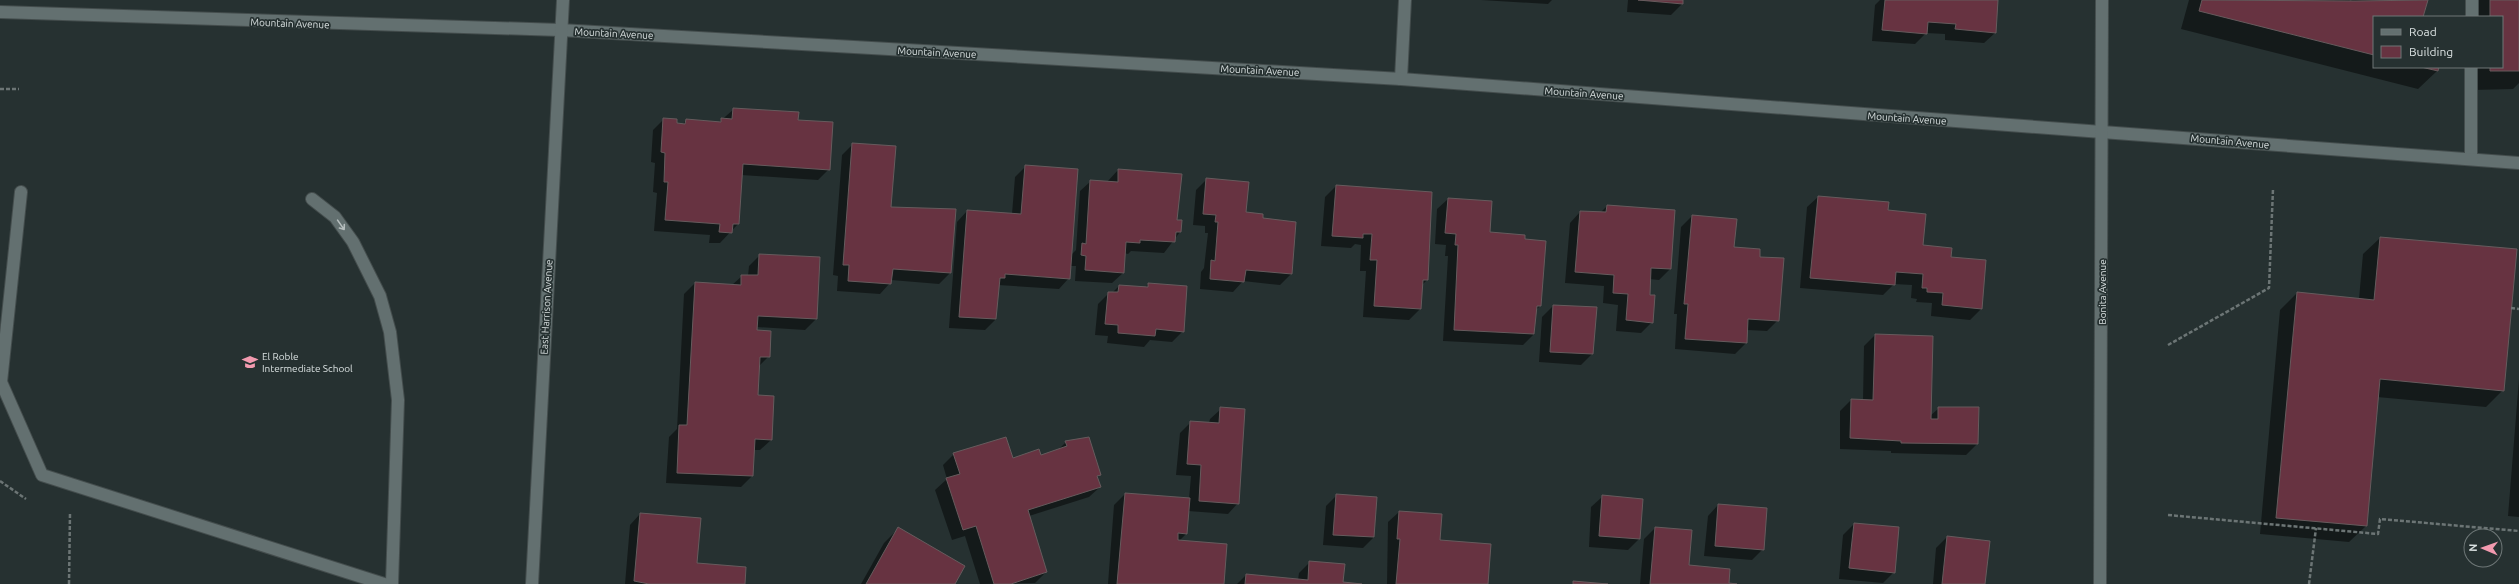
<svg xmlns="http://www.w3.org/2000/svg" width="2519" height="584" viewBox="0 0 2519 584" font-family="Ubuntu,sans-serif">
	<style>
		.shadow { fill: #0007 }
		.building { fill: #673341; stroke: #665b5d }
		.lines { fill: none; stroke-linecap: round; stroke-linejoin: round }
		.lane-casing { stroke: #444d4d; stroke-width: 14 }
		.street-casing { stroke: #444d4d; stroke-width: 14 }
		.secondary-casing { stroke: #444d4d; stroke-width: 14 }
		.path { stroke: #6c7575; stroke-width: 2.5; stroke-dasharray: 4 2; stroke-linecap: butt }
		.lane { stroke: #637070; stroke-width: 12 }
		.street { stroke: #637070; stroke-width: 12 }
		.secondary { stroke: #637070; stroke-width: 12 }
		.oneway { stroke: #b6bebe }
		.labels { text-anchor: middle; stroke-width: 3.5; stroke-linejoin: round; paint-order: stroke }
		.street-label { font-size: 10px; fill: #d9e0e0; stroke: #263131 }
		.poi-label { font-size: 10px; fill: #d9e0e0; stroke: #263131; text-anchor: start }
	</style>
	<rect width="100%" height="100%" fill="#263131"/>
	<!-- shadow -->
	<g class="shadow">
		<path d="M1481,0H1552L1548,4Z"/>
		<path d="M1628,0H1682V4L1671,15L1627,12Z"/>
		<path d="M1880,0H1997L1995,33L1984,43L1945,40V34L1926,33L1915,44L1872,41L1875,5Z"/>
		<path d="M2189,0H2350L2349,3L2352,0H2427L2422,17H2374V67H2438L2437,71L2418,89L2181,29Z"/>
		<path d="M2472,0H2519V83L2513,89L2472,90V67H2502V17H2472Z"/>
		<path d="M734,109L797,121L829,169L818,180L741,175L738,224L720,243H709L710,235L654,231L657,193L653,192L655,163L651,162L653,130L664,119L682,125L686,120L718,123Z"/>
		<path d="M853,144L890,208L955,210L950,273L939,284L891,280L890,283L880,294L837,291L838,276L833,275L842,155Z"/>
		<path d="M1026,166L1071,255L1076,250L1080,191L1091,181L1107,182L1118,170L1176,221H1181L1180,232L1164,253L1131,251L1128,254L1124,253L1123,273L1112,283L1075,281L1076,266H1070L1069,278L1059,289L998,285L996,319L985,330L949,328L957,222L967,211L1012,214L1015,177Z"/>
		<path d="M1207,179L1245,213L1262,219L1295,222L1291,274L1280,285L1243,281L1233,292L1200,289L1201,272L1204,268L1208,233H1205V226L1193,225L1196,190Z"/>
		<path d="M1336,186L1427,280L1422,285L1420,309L1409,320L1363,317L1366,271H1360L1361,245L1355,244L1351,248L1321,246L1325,197Z"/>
		<path d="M1818,197L1887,211L1921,246L1950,257L1981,309L1970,320L1931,316L1932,303L1916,302L1917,299L1911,298L1912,285L1894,284L1883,295L1800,288L1807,207Z"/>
		<path d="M1448,199L1491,202L1489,233L1524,240L1540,306L1536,310L1534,334L1523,345L1443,341L1448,256H1445L1446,245L1435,244L1437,209Z"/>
		<path d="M1607,206L1674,211L1670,269L1659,280L1649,279L1648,296L1652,322L1641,333L1616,331L1618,305L1603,303L1604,286L1565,283L1570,223L1580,212L1600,213Z"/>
		<path d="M1692,216L1733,248L1759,257L1778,320L1767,331L1747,330L1746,343L1735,354L1675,349L1677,314H1674L1681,227Z"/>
		<path d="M2380,238L2503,390L2486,407L2377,397L2366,526L2349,542L2260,534L2280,310L2297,293L2359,299L2363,254Z"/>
		<path d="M760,255L816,319L805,330L756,327V331L769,356L758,367L757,396L771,440L760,450H753L752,476L741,487L666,483L669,437L677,429L684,294L695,283L732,285L742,276H748L749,266Z"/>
		<path d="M1148,284L1183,331L1172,342L1150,340L1144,347L1107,343L1108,336L1095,335L1098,304L1109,293H1112L1119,286L1145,288Z"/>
		<path d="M1553,306L1592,354L1581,365L1539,362L1542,317Z"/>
		<path d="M1875,335L1930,416L1939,408H1978L1977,444L1966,455L1891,453V451L1840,449V411L1851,400L1863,401L1864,346Z"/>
		<path d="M2519,379V517L2508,516Z"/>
		<path d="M1221,409L1238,503L1228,514L1188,511L1186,534L1179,541L1223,584H1108L1114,505L1125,494L1189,499L1191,476L1176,475L1180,433L1191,422L1209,423L1210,419Z"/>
		<path d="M1066,442L1100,474L1097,478L1100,487L1089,497L1029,516L1046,572L1035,583L980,584L965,536L952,540L935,490L947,479L943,465L954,454L1012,459L1040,456L1057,451Z"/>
		<path d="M1336,496L1374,537L1363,548L1323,545L1326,506Z"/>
		<path d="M1602,497L1642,500L1639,539L1628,550L1589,547L1591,507Z"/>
		<path d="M1718,505L1763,549L1752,560L1704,556L1708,516Z"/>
		<path d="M1399,512L1438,541L1487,584H1387L1388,522Z"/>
		<path d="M640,514L696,564L744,584H625L630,525Z"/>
		<path d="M1854,524L1894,572L1883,583L1839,579L1843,535Z"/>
		<path d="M1655,528L1688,566L1730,584H1640L1644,539Z"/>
		<path d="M898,529L954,584H861L884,543Z"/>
		<path d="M1947,537L1984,584H1933L1936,548Z"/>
		<path d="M1310,562L1342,583L1352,584H1237L1246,575L1298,580L1299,573Z"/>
	</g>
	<!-- building -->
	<g class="building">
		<path d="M1638,0H1683V4Z"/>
		<path d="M1885,0H1998L1996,33L1955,29L1956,24L1928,22L1927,34L1882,30Z"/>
		<path d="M2202,0L2355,1L2428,0L2423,17H2374V55L2199,11Z"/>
		<path d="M2490,0H2519V71H2490V67H2502V17H2490Z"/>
		<path d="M2421,67H2439L2438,71Z"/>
		<path d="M733,108L799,112L798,120L833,122L830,170L743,164L739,224H733L732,233L719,232L720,224L665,220L668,182H664L665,153L661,152L663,118L677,119V123L685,124L686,119L721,122V118L732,119Z"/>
		<path d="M852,143L896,146L891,207L956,209L951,273L893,269L891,284L848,281L849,265H843Z"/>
		<path d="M1025,165L1078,169L1070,279L1005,274V278H1000L996,319L959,317L967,210L1021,214Z"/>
		<path d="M1118,169L1182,174L1177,220H1182L1181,232H1176L1175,242L1140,240V243L1126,242L1124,273L1085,270L1086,256L1081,255L1082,243L1086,244L1090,180L1118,182Z"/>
		<path d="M1206,178L1249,182L1246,212L1263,214V218L1296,222L1292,274L1246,270L1244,282L1210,279L1211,260L1215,261L1218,222H1215L1216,215L1203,214Z"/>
		<path d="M1336,185L1432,192L1428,280H1423L1421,309L1374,306L1377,260H1370L1372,234H1363V238L1332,236Z"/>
		<path d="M1818,196L1889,202L1888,210L1926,214L1923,245L1952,248L1951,257L1986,260L1982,309L1942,305L1943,293L1927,292V288H1922L1923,274L1896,272L1895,285L1810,278Z"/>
		<path d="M1448,198L1492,201L1490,232L1525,235V239L1546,241L1541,306H1537L1534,334L1454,330L1458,245H1455L1456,234L1445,233Z"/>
		<path d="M1607,205L1675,210L1671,269L1651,268L1650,295H1655L1653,323L1626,320L1628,294L1613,293L1614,275L1575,272L1580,211L1606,212Z"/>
		<path d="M1692,215L1737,219L1734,247L1760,249V257L1784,258L1779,321L1748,319L1747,343L1685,339L1688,304H1684Z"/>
		<path d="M2380,237L2517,249L2504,391L2380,379L2367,526L2276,518L2297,292L2374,300Z"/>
		<path d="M759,254L820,257L817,319L758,316L757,330L771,331L770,357H760L758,395L774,396L772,440L755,439L753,476L677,473L679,425H687L695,282L741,285V275H758Z"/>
		<path d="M1148,283L1187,286L1184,332L1156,329L1155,336L1118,333V325L1105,324L1108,292H1118L1119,285L1148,287Z"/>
		<path d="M1553,305L1597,307L1593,354L1550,352Z"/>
		<path d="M1875,334L1933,336L1931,419H1938V407H1979L1978,444L1901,443V441L1850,438L1851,399L1873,400Z"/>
		<path d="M1220,407L1245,409L1239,504L1199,501L1201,465L1187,464L1190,421L1219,423Z"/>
		<path d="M1006,437L1013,458L1039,449L1041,455L1067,446L1065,441L1089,437L1101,475L1097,476L1101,487L1028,510L1047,572L1011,584H994L976,526L963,530L946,478L960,474L953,453Z"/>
		<path d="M1125,493L1190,498L1187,534L1178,533V540L1227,544L1224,584H1117Z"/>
		<path d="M1336,494L1377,497L1374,537L1333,535Z"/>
		<path d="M1602,495L1643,499L1640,539L1599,536Z"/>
		<path d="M1718,504L1767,508L1764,550L1715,546Z"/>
		<path d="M1399,511L1442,514L1440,540L1491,544L1488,584H1396L1400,539H1397Z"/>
		<path d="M640,513L701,518L697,563L746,567L745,584H649L634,581Z"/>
		<path d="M1854,523L1899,527L1895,573L1849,568Z"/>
		<path d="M898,527L965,566L955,584H866Z"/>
		<path d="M1655,527L1692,530L1689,565L1730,569L1729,583L1737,584H1650Z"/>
		<path d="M1947,536L1990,541L1985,584H1942Z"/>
		<path d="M1309,561L1345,564L1343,582L1362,584H1245L1246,574L1308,580Z"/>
		<path d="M1573,581L1608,584H1573Z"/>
	</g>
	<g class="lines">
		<defs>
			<g id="lane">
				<path d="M2472,17V0"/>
				<path d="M2471,159V67"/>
				<path d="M21,192L1,382L42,475L384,584"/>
				<path d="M312,199L335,217L353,242L380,296L390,332L398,400L392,584"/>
			</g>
			<g id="street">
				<path d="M1401,79L1405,0"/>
				<path d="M2102,132L2519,163"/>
			</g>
			<g id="secondary">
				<path d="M0,12L560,30L924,51L1401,79L2102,132"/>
				<path d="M532,584L563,0"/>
				<path d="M2100,584L2102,0"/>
			</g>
		</defs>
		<!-- lane casing -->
		<use href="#lane" class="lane-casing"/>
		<!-- street casing -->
		<use href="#street" class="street-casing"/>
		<!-- secondary casing -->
		<use href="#secondary" class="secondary-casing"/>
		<!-- path -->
		<g class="path">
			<path d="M0,89H19"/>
			<path d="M2511,308L2519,309"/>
			<path d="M2168,345L2269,288L2273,189"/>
			<path d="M0,481L26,499"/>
			<path d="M2168,515L2378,534L2380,519L2519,531"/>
			<path d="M69,584L70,513"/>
			<path d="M2309,584L2316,528"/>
		</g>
		<!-- lane -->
		<use href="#lane" class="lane"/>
		<!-- street -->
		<use href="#street" class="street"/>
		<!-- secondary -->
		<use href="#secondary" class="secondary"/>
	</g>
	<!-- one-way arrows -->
	<defs><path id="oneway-shaft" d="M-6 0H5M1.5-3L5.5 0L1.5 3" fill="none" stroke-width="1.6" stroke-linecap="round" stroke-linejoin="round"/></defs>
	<use class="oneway" href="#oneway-shaft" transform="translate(341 225) rotate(55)"/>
	<!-- icons -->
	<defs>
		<symbol id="school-bare" viewBox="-9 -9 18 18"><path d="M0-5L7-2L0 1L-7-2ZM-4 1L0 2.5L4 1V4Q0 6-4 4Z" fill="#f29aaf" stroke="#263131" stroke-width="2.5" paint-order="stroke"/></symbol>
	</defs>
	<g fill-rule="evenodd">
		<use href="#school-bare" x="239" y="351" width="22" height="22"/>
	</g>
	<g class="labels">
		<!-- street labels -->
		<g class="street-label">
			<text transform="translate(290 23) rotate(2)" y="4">Mountain Avenue</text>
			<text transform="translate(614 33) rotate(3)" y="4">Mountain Avenue</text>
			<text transform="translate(937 52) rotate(3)" y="4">Mountain Avenue</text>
			<text transform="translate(1260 70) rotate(3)" y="4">Mountain Avenue</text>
			<text transform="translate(1584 93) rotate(4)" y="4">Mountain Avenue</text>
			<text transform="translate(1907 118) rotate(4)" y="4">Mountain Avenue</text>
			<text transform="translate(2230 141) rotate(5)" y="4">Mountain Avenue</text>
			<text transform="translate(2102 292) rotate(-90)" y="4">Bonita Avenue</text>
			<text transform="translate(546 307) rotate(-87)" y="4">East Harrison Avenue</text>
		</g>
		<!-- poi labels -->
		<g class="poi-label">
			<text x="262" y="360">El Roble<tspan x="262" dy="12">Intermediate School</tspan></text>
		</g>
	</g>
	<!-- legend -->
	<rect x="2373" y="16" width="130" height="52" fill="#263131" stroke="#6e7777"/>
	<rect x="2381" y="29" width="20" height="6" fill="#637070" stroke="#6e7777"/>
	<text x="2409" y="36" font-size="12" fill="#d9e0e0">Road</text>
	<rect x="2381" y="46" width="20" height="12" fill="#673341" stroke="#6e7777"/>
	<text x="2409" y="56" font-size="12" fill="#d9e0e0">Building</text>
	<!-- north arrow -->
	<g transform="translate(2483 548) rotate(272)"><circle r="19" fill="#263131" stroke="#6e7777"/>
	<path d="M0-3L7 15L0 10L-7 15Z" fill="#f29aaf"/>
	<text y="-6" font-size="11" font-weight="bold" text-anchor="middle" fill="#d9e0e0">N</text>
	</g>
</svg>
